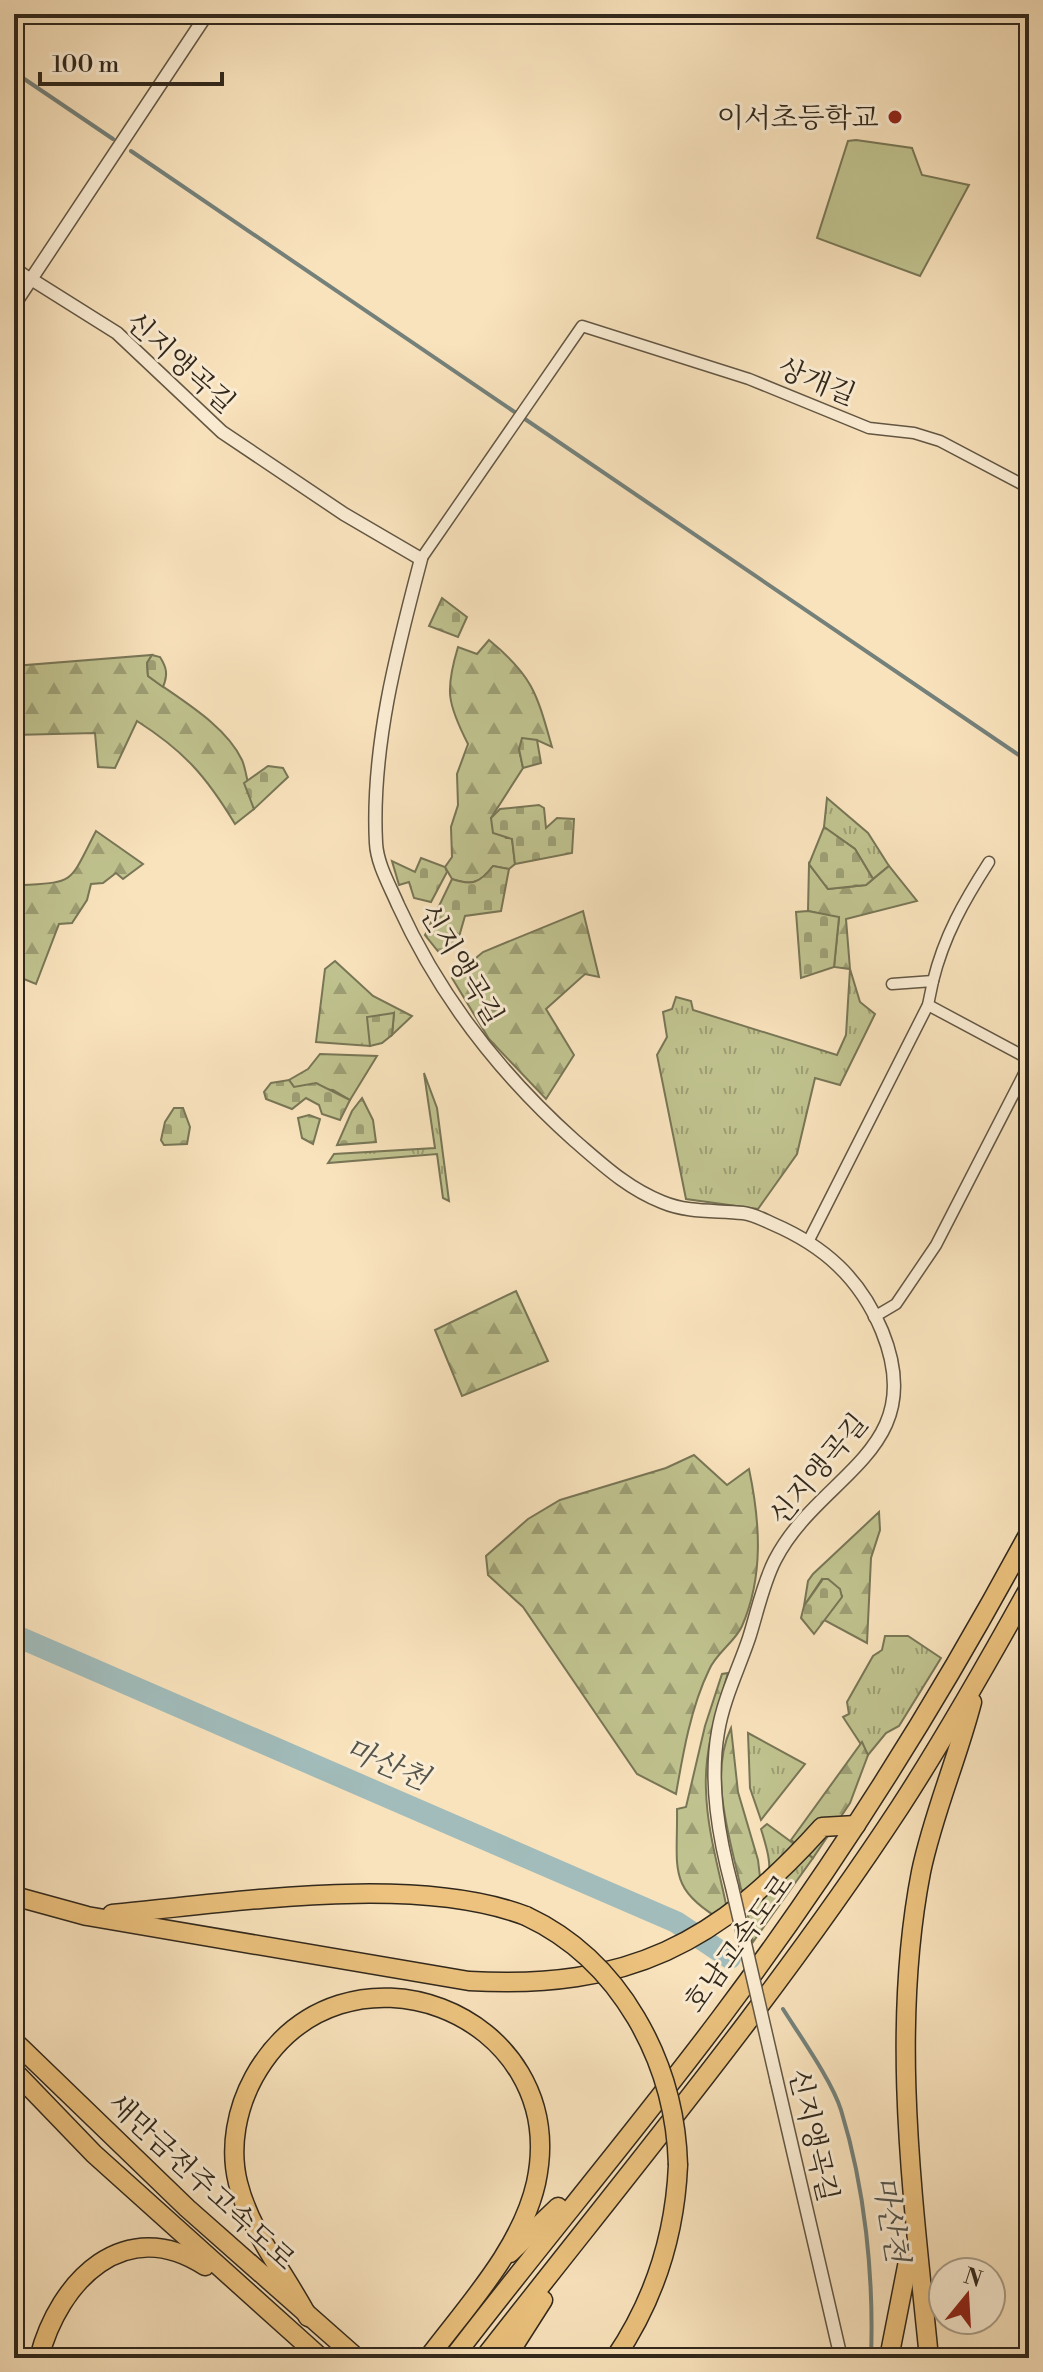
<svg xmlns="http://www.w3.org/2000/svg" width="1043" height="2372" viewBox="0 0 1043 2372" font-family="'Libre Bodoni','Noto Serif KR',serif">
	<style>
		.grass { fill: url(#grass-tufts); stroke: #787656; stroke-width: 2 }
		.forest { fill: url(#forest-firs); stroke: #787656; stroke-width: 2 }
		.cemetery { fill: url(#cemetery-stones); stroke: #787656; stroke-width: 2 }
		.park { fill: #c0c38f; stroke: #787656; stroke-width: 2 }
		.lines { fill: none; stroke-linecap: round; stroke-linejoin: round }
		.stream { stroke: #74817b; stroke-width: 4 }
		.river { stroke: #a1bcbb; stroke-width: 22 }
		.minor-casing { stroke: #635744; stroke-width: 13 }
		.tertiary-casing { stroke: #635744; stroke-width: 15 }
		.motorway-casing { stroke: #31281c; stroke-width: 21 }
		.minor { stroke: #fbedd4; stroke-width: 10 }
		.tertiary { stroke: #fbedd4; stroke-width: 12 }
		.motorway { stroke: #ecc27e; stroke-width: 18 }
		.tertiary-bridge-casing { stroke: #635744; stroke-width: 15; stroke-linecap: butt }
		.motorway-bridge-casing { stroke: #31281c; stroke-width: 21; stroke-linecap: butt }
		.tertiary-bridge { stroke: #fbedd4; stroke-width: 12 }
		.motorway-bridge { stroke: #ecc27e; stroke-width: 18 }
		.poi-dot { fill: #8f2418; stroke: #fbedd4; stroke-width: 3 }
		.labels { text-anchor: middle; stroke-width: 6; stroke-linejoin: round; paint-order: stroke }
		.poi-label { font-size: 28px; fill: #31281c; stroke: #fbedd4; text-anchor: end }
		.street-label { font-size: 28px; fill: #31281c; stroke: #fbedd4 }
		.water-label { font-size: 30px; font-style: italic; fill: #53544c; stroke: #fbedd4 }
	</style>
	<defs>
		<pattern id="grass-tufts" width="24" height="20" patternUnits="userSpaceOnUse" patternTransform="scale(2)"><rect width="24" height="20" fill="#c0c38f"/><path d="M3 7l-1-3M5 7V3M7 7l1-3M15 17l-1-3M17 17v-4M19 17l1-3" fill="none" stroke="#9d9e74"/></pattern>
		<pattern id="forest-firs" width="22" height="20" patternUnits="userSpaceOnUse" patternTransform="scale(2)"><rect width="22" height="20" fill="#c0c38f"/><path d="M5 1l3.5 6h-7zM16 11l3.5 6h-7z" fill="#9d9e74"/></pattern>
		<pattern id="cemetery-stones" width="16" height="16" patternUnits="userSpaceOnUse" patternTransform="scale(2)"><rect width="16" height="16" fill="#c0c38f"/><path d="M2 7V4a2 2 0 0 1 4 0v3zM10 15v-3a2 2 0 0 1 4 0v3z" fill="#9d9e74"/></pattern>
	</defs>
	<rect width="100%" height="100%" fill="#f9e3bd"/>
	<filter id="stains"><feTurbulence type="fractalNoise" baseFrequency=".0025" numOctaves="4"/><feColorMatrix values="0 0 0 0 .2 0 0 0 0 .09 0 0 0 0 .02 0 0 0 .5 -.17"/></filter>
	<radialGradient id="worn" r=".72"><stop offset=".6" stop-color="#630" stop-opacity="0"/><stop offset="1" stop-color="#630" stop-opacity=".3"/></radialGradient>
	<!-- grass -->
	<g class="grass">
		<path d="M827,798L868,833L889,866L873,879L855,849L824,827Z"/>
		<path d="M850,969L860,1002L875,1014L840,1085L815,1078L797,1154L758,1209L686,1199L657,1055L667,1037L663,1012L672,1009L676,997L691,1001L693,1010L837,1055L846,1035Z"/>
		<path d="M424,1073L437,1108L449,1201L443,1198L437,1154L328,1163L334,1154L435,1148Z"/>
		<path d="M885,1636H908L941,1658L899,1726L886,1733L868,1755L843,1717L849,1714L847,1702L873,1656L882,1650Z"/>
		<path d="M748,1733L805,1764L761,1820L750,1788Z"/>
		<path d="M767,1824L813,1858L753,1942L748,1916C772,1877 775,1874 761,1829Z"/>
	</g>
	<!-- forest -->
	<g class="forest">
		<path d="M489,640C533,676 537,694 552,747L537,740L519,749L523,768L491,818L506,838H512L515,864L509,869L493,866C480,883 472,886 452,879L445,867L452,857L451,827L458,805L457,774L468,744C447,703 445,690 458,647L477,654Z"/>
		<path d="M152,655L147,663L148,676C179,699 225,724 242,760C247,771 249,795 254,809L235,824C206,776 184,751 137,721L115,768L98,767L95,733L14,735V666Z"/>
		<path d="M96,831L143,864L123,879L116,873L103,883L91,884L87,900L72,923L59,924L36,984L14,975V886C77,881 67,887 96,831Z"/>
		<path d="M809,864L828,889L866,885L889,866L917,901L846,919L850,969L834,967L839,918L808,911Z"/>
		<path d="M583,911L599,977L585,974L546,1009L574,1055L546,1099L489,1039L452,978L483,952Z"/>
		<path d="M335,961L373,996L412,1016L392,1035L394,1013L370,1031V1046L316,1042L325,969Z"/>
		<path d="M320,1054L377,1056L350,1100L333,1090L294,1087L289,1080L308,1069Z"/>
		<path d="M516,1291L548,1361L462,1396L435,1330Z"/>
		<path d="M694,1455L727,1485L749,1469C760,1521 764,1576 742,1626C735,1642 716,1653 709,1670C691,1707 683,1753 676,1794L637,1774L523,1607L488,1575L486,1556L528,1519L560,1500L666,1468Z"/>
		<path d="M879,1512L880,1530L871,1558L867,1643L824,1620L842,1596L822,1579L804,1606L808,1581L813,1574Z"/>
		<path d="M728,1673C717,1711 704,1750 706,1790C707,1833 721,1876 729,1919L725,1922C666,1889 678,1869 677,1809L686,1807L705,1726L722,1674Z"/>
		<path d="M731,1728L738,1792L758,1860L760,1877L748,1897L741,1889C731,1841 708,1776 731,1728Z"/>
		<path d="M862,1742L868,1755L850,1803L813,1858L791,1840Z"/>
	</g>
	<!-- cemetery -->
	<g class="cemetery">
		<path d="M442,598L467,617L458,637L429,626Z"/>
		<path d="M152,655L160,657C167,668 168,675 163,687L148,676L147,663Z"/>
		<path d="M522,738L537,740L541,763L523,768L519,749Z"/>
		<path d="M268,766L283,768L288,777L254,809L244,783Z"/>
		<path d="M539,805L544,808L546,828L557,818L574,819L572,853L515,864L512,839L493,833L491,818L500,809Z"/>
		<path d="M824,827L855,849L873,879L866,885L828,889L809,864Z"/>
		<path d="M421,858L445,867L447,872L431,902L414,898L409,882L399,885L392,861L415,872Z"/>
		<path d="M493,866L509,869L501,911L465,916L456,947L441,955L425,935L452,879C472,886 480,883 493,866Z"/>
		<path d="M808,911L839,917L834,967L801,978L796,912Z"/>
		<path d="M394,1013L392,1035L382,1043L370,1046L367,1017Z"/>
		<path d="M289,1080L294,1087L316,1083L350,1100L340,1120L322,1114L319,1105L306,1098L292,1109L266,1099L264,1092L271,1083Z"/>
		<path d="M362,1098L373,1120L376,1142L337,1145L352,1111Z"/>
		<path d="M174,1108H183L190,1127L187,1144L164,1145L161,1140L165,1122Z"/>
		<path d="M309,1115L320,1119L313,1144L302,1138L298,1118Z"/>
		<path d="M823,1579H828L840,1589L842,1597L814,1634L801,1618L804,1606Z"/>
	</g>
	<!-- park -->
	<path class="park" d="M856,140L912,148L922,175L969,185L920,276L817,238L848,141Z"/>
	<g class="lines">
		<!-- stream -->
		<g class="stream">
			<path d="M14,72L113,139"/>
			<path d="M131,151L1029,762"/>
			<path d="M783,2009C800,2036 832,2081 841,2110C865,2188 874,2276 871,2358"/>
		</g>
		<!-- river -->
		<path class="river" d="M14,1635L676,1922L730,1958"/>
		<defs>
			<g id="minor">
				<path d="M14,267L31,279"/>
				<path d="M421,559L582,326L749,379L869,428L914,433L940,441L1029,488"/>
				<path d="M933,981C944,936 964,901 989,862"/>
				<path d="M928,1005L1029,1059"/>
				<path d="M809,1240L928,1005L933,981L892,984"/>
				<path d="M874,1317L896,1304L936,1245L1029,1064"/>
			</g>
			<g id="tertiary">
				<path d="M31,279L117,333L222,432L344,514L421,559C397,650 371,748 376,843C377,864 390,886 398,905C439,995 501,1075 575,1141C603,1165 627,1188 662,1202C688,1213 715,1210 743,1213C753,1214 764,1220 773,1224C824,1246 860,1278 882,1331C931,1451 819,1474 775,1560C763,1583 757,1613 749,1638C739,1668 723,1700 718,1732C709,1783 719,1838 732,1887"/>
				<path d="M14,305L207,14"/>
				<path d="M777,2082L841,2358"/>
			</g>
			<g id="motorway">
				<path d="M14,1896L87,1916L469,1981C628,1990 717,1944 822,1827L856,1825"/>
				<path d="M112,1914C232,1903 413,1873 526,1916"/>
				<path d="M14,2041L187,2208L357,2358"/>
				<path d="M14,2071L94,2154L321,2358"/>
				<path d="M510,2253L558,2207"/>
				<path d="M308,2317C285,2273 250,2232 238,2183C229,2147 237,2108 254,2077C340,1923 573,2012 536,2183C521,2249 467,2306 428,2358"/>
				<path d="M39,2358C59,2280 125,2214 205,2266"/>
				<path d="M453,2358C541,2243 635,2132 722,2016C837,1863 938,1702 1029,1533"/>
				<path d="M484,2358C625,2177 774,1999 900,1807C946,1736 988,1662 1029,1588"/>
				<path d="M506,2358L543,2300"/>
				<path d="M615,2358C655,2299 675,2235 678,2165"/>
				<path d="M889,2358L910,2251"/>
				<path d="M929,2358C913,2197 890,2032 921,1872C933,1814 957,1760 972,1702"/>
			</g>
		</defs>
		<!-- minor casing -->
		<use href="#minor" class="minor-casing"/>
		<!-- tertiary casing -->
		<use href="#tertiary" class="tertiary-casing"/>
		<!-- motorway casing -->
		<use href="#motorway" class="motorway-casing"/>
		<!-- minor -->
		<use href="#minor" class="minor"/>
		<!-- tertiary -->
		<use href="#tertiary" class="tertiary"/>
		<!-- motorway -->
		<use href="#motorway" class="motorway"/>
		<defs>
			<path id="tertiary-bridge" d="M732,1887L777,2082"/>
			<path id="motorway-bridge" d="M526,1916C620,1960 675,2061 678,2165"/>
		</defs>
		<!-- tertiary-bridge casing -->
		<use href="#tertiary-bridge" class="tertiary-bridge-casing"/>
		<!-- motorway-bridge casing -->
		<use href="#motorway-bridge" class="motorway-bridge-casing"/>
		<!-- tertiary-bridge -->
		<use href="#tertiary-bridge" class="tertiary-bridge"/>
		<!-- motorway-bridge -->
		<use href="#motorway-bridge" class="motorway-bridge"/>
	</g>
	<!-- markers -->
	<circle class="poi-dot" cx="895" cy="117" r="8"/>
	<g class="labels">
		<!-- poi labels -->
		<g class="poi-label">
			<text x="879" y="127">이서초등학교</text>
		</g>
		<!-- street labels -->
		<g class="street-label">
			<text transform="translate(181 362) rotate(42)" y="10">신지앵곡길</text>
			<text transform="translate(817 381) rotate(22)" y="10">상개길</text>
			<text transform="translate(462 964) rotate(59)" y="10">신지앵곡길</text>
			<text transform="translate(818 1469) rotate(-50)" y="10">신지앵곡길</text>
			<text transform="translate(738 1943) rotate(-54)" y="10">호남고속도로</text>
			<text transform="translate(814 2135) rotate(77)" y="10">신지앵곡길</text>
			<text transform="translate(202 2181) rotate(43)" y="10">새만금전주고속도로</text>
		</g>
		<!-- water labels -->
		<g class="water-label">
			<text transform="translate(387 1764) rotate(23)" y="10">마산천</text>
			<text transform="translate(891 2219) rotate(81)" y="10">마산천</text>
		</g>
	</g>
	<!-- margin -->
	<rect width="1043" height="2372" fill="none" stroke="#f9e3bd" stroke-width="48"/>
	<rect x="16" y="16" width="1011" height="2340" fill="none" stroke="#31281c" stroke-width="4"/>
	<rect x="24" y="24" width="995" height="2324" fill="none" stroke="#31281c" stroke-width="2"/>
	<!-- north arrow -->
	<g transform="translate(967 2296) rotate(18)"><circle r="38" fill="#fbedd4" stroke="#aa9e8a" stroke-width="2"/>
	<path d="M0-6L14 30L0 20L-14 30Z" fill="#8f2418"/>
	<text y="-12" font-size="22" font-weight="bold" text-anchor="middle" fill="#31281c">N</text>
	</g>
	<!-- scale -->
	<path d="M40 72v12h182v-12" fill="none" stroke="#31281c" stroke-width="4"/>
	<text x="52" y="72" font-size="24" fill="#31281c" stroke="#fbedd4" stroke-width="6" paint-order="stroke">100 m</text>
	<rect width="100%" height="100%" filter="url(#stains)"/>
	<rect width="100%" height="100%" fill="url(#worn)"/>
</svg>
